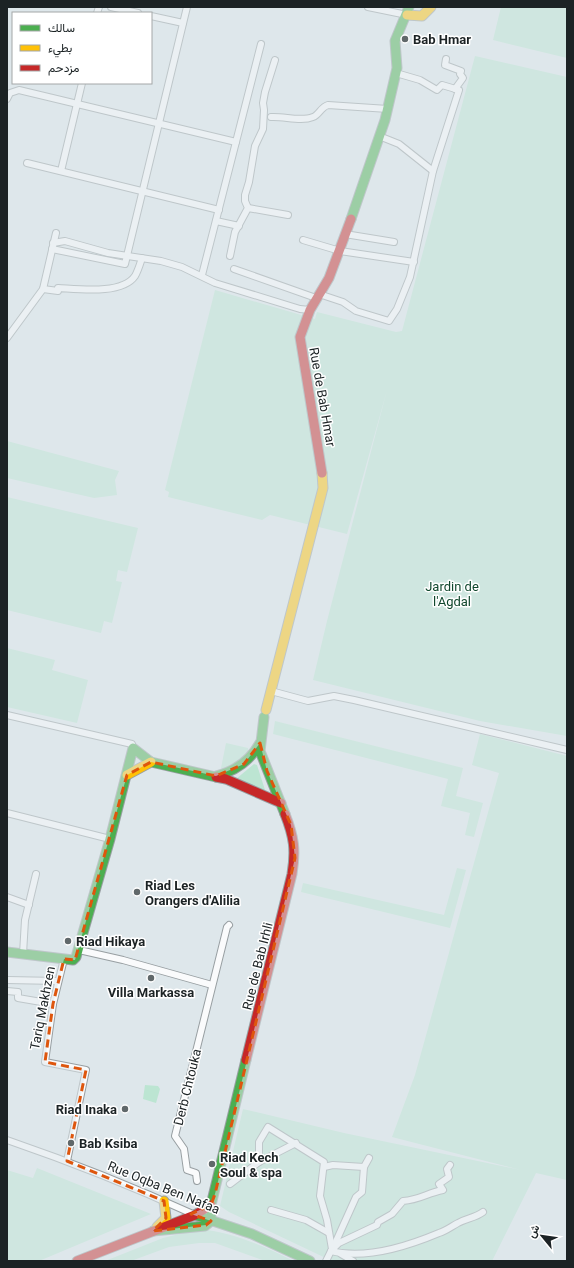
<svg xmlns="http://www.w3.org/2000/svg" width="574" height="1268" viewBox="0 0 574 1268" font-family="Roboto,Vazirmatn,sans-serif">
	<style>
		.green { fill: #bce5d2 }
		.lines { fill: none; stroke-linecap: round; stroke-linejoin: round }
		.street-casing { stroke: #989fa2; stroke-width: 8 }
		.fast-casing { stroke: #989fa2; stroke-width: 11 }
		.slow-casing { stroke: #989fa2; stroke-width: 11 }
		.jam-casing { stroke: #989fa2; stroke-width: 11 }
		.street { stroke: #fafbfc; stroke-width: 6 }
		.fast { stroke: #4caf50; stroke-width: 9 }
		.slow { stroke: #ffc107; stroke-width: 9 }
		.jam { stroke: #c62828; stroke-width: 9 }
		.marked { fill: none; stroke: #de560d; stroke-width: 3; stroke-dasharray: 8 5; stroke-linejoin: round }
		.poi-dot { fill: #60686a; stroke: #fff; stroke-width: 1.5 }
		.labels { text-anchor: middle; stroke-width: 3; stroke-linejoin: round; paint-order: stroke }
		.poi-label { font-size: 13px; font-weight: bold; fill: #1c2325; stroke: #fff; text-anchor: start }
		.street-label { font-size: 13px; fill: #1c2325; stroke: #fff }
		.park-label { font-size: 13px; fill: #10472d; stroke: #fff }
	</style>
	<rect width="100%" height="100%" fill="#dee7eb"/>
	<!-- green -->
	<g class="green">
		<path d="M501,7H567V58L493,40Z"/>
		<path d="M475,56L567,77V736L480,721L313,680L327,621L387,390L347,534L270,515L262,520L168,497L169,492L165,490L215,290L315,319L317,312L396,332L402,331Z"/>
		<path d="M7,441L119,471L115,480L117,495L94,498L7,478Z"/>
		<path d="M7,497L138,528L127,572L118,570L116,581L122,582L112,623L104,621L101,633L7,610Z"/>
		<path d="M7,648L55,660L52,670L88,680L77,723L7,707Z"/>
		<path d="M275,721L463,768L456,796L483,803L474,837L465,835L470,813L441,806L448,779L273,734Z"/>
		<path d="M480,734L567,756V1180L536,1173L492,1261H332L229,1212L220,1206L243,1109L344,1133L521,1170L392,1137L415,1075L499,773L472,765Z"/>
		<path d="M226,743L248,748V751C243,758 230,768 221,768Z"/>
		<path d="M254,764L257,765L265,790L262,791L236,779Z"/>
		<path d="M457,868L466,870L450,928L301,892L303,883L444,915Z"/>
		<path d="M145,1085L158,1086L160,1089L156,1103L143,1099Z"/>
		<path d="M37,1168L151,1214L39,1261H7V1170L33,1178Z"/>
		<path d="M200,1229C234,1233 264,1246 294,1261H265L215,1243H199L169,1247L131,1261H105L163,1238Z"/>
	</g>
	<g class="lines">
		<defs>
			<g id="street">
				<path d="M111,7L138,13"/>
				<path d="M368,7L407,15"/>
				<path d="M97,13L99,7"/>
				<path d="M151,16L183,23"/>
				<path d="M446,59L445,65L461,71L460,74L463,78L455,89"/>
				<path d="M7,99L10,93L19,90L236,142"/>
				<path d="M271,117C284,116 301,122 313,117C319,115 321,107 328,105L388,109"/>
				<path d="M379,136L399,144L433,171"/>
				<path d="M27,163L219,210"/>
				<path d="M61,171L82,83"/>
				<path d="M248,208L288,215"/>
				<path d="M216,221L239,226"/>
				<path d="M345,234L394,242"/>
				<path d="M303,240L340,251L414,262"/>
				<path d="M53,243L65,241L108,253L161,261L182,267L215,283L300,309L310,310"/>
				<path d="M52,249L125,264L187,7"/>
				<path d="M230,256L235,232L248,208L245,201V195L249,182L255,146L263,129L264,110L263,103L265,92L275,60"/>
				<path d="M234,269L316,298"/>
				<path d="M202,275L261,44"/>
				<path d="M43,289L58,291V288C78,289 122,295 135,276C138,271 140,264 142,258"/>
				<path d="M319,294L343,302L356,311L389,321L397,309L410,277L433,171L459,90L442,85L437,90L420,80L396,73"/>
				<path d="M7,338L43,289L56,233"/>
				<path d="M271,691L308,701L334,696L354,700L567,750"/>
				<path d="M7,715L132,744L133,748"/>
				<path d="M7,813L110,839"/>
				<path d="M7,897L29,905"/>
				<path d="M79,950L123,960L212,985"/>
				<path d="M23,954L25,920L36,874"/>
				<path d="M64,959L53,1004L45,1062L86,1070L67,1161"/>
				<path d="M7,980L58,981"/>
				<path d="M7,991L18,992V998L53,1004"/>
				<path d="M7,1140C71,1162 134,1187 195,1215"/>
				<path d="M259,1162V1142L268,1127L324,1162L320,1196L327,1220L332,1249L326,1261"/>
				<path d="M450,1165L447,1169L449,1177L439,1184L443,1190C427,1193 420,1200 403,1201L392,1214L378,1222L377,1225L339,1243L331,1251C365,1260 408,1246 439,1233C446,1231 452,1226 458,1223C467,1218 475,1218 483,1212"/>
				<path d="M324,1167L333,1165L364,1167"/>
				<path d="M197,1181L196,1173L187,1170L184,1149L175,1136L227,927L229,925"/>
				<path d="M230,1184L259,1162L296,1143"/>
				<path d="M271,1210L306,1220L329,1233"/>
				<path d="M333,1248L356,1197L362,1192L364,1167L369,1158"/>
				<path d="M341,1254L353,1261"/>
			</g>
			<g id="fast">
				<path d="M351,219L385,120L397,68L395,41L409,7"/>
				<path d="M264,717L260,751L285,814"/>
				<path d="M216,776C236,771 250,761 260,743"/>
				<path d="M7,952L73,960L76,957L110,839L133,748L151,762L216,777"/>
				<path d="M195,1215L252,1234L310,1261"/>
				<path d="M153,1231L205,1226L211,1221V1205L246,1060"/>
			</g>
			<g id="slow">
				<path d="M407,15L422,16L431,7"/>
				<path d="M266,710L323,488L322,473"/>
				<path d="M127,775L151,762"/>
				<path d="M157,1227L166,1218L164,1201"/>
			</g>
			<g id="jam">
				<path d="M322,473L300,337L310,310L329,278L351,219"/>
				<path d="M216,777L226,779L281,803"/>
				<path d="M246,1060L292,874C296,850 294,837 285,814"/>
				<path d="M77,1261L195,1215L211,1205"/>
			</g>
		</defs>
		<!-- street casing -->
		<use href="#street" class="street-casing"/>
		<!-- fast casing -->
		<use href="#fast" class="fast-casing"/>
		<!-- slow casing -->
		<use href="#slow" class="slow-casing"/>
		<!-- jam casing -->
		<use href="#jam" class="jam-casing"/>
		<!-- street -->
		<use href="#street" class="street"/>
		<!-- fast -->
		<use href="#fast" class="fast"/>
		<!-- slow -->
		<use href="#slow" class="slow"/>
		<!-- jam -->
		<use href="#jam" class="jam"/>
	</g>
	<!-- marked area -->
	<path d="M0 0H574V1268H0ZM260,743L267,771L291,825L295,858L215,1194L211,1205L191,1214L211,1221L206,1225L153,1231L166,1218L164,1201L67,1161L86,1070L45,1062L53,1004L64,959L75,960L127,775L151,762L216,776L244,764Z" fill="#dee7eb" fill-opacity=".55" fill-rule="evenodd"/>
	<path class="marked" d="M260,743L267,771L291,825L295,858L215,1194L211,1205L191,1214L211,1221L206,1225L153,1231L166,1218L164,1201L67,1161L86,1070L45,1062L53,1004L64,959L75,960L127,775L151,762L216,776L244,764Z"/>
	<!-- markers -->
	<g class="poi-dot">
		<circle cx="405" cy="39" r="4"/>
		<circle cx="137" cy="892" r="4"/>
		<circle cx="68" cy="941" r="4"/>
		<circle cx="151" cy="978" r="4"/>
		<circle cx="125" cy="1109" r="4"/>
		<circle cx="71" cy="1143" r="4"/>
		<circle cx="212" cy="1164" r="4"/>
	</g>
	<g class="labels">
		<!-- poi labels -->
		<g class="poi-label">
			<text x="413" y="44">Bab Hmar</text>
			<text x="145" y="890">Riad Les<tspan x="145" dy="15">Orangers d'Alilia</tspan></text>
			<text x="76" y="946">Riad Hikaya</text>
			<text x="151" y="997" text-anchor="middle">Villa Markassa</text>
			<text x="117" y="1114" text-anchor="end">Riad Inaka</text>
			<text x="79" y="1148">Bab Ksiba</text>
			<text x="220" y="1162">Riad Kech<tspan x="220" dy="15">Soul &amp; spa</tspan></text>
		</g>
		<!-- street labels -->
		<g class="street-label">
			<text transform="translate(323 397) rotate(80)" y="5">Rue de Bab Hmar</text>
			<text transform="translate(257 966) rotate(-76)" y="5">Rue de Bab Irhli</text>
			<text transform="translate(42 1008) rotate(-79)" y="5">Tariq Makhzen</text>
			<text transform="translate(187 1087) rotate(-76)" y="5">Derb Chtouka</text>
			<text transform="translate(164 1187) rotate(22)" y="5">Rue Oqba Ben Nafaa</text>
		</g>
		<!-- park labels -->
		<g class="park-label">
			<text x="452" y="591">Jardin de<tspan x="452" dy="15">l'Agdal</tspan></text>
		</g>
	</g>
	<!-- border -->
	<rect width="574" height="1268" fill="none" stroke="#1c2325" stroke-width="16"/>
	<!-- legend -->
	<rect x="12" y="12" width="140" height="72" fill="#ffffff" stroke="#a4a7a8"/>
	<rect x="20" y="25" width="20" height="6" fill="#4caf50" stroke="#a4a7a8"/>
	<text x="48" y="32" font-size="12" fill="#1c2325">سالك</text>
	<rect x="20" y="45" width="20" height="6" fill="#ffc107" stroke="#a4a7a8"/>
	<text x="48" y="52" font-size="12" fill="#1c2325">بطيء</text>
	<rect x="20" y="65" width="20" height="6" fill="#c62828" stroke="#a4a7a8"/>
	<text x="48" y="72" font-size="12" fill="#1c2325">مزدحم</text>
	<!-- north arrow -->
	<g transform="translate(542 1236) rotate(299)" stroke="#ffffff" stroke-width="3" paint-order="stroke">
	<path d="M0-3L7 15L0 10L-7 15Z" fill="#1c2325"/>
	<text y="-6" font-size="11" font-weight="bold" text-anchor="middle" fill="#1c2325">ش</text>
	</g>
</svg>
